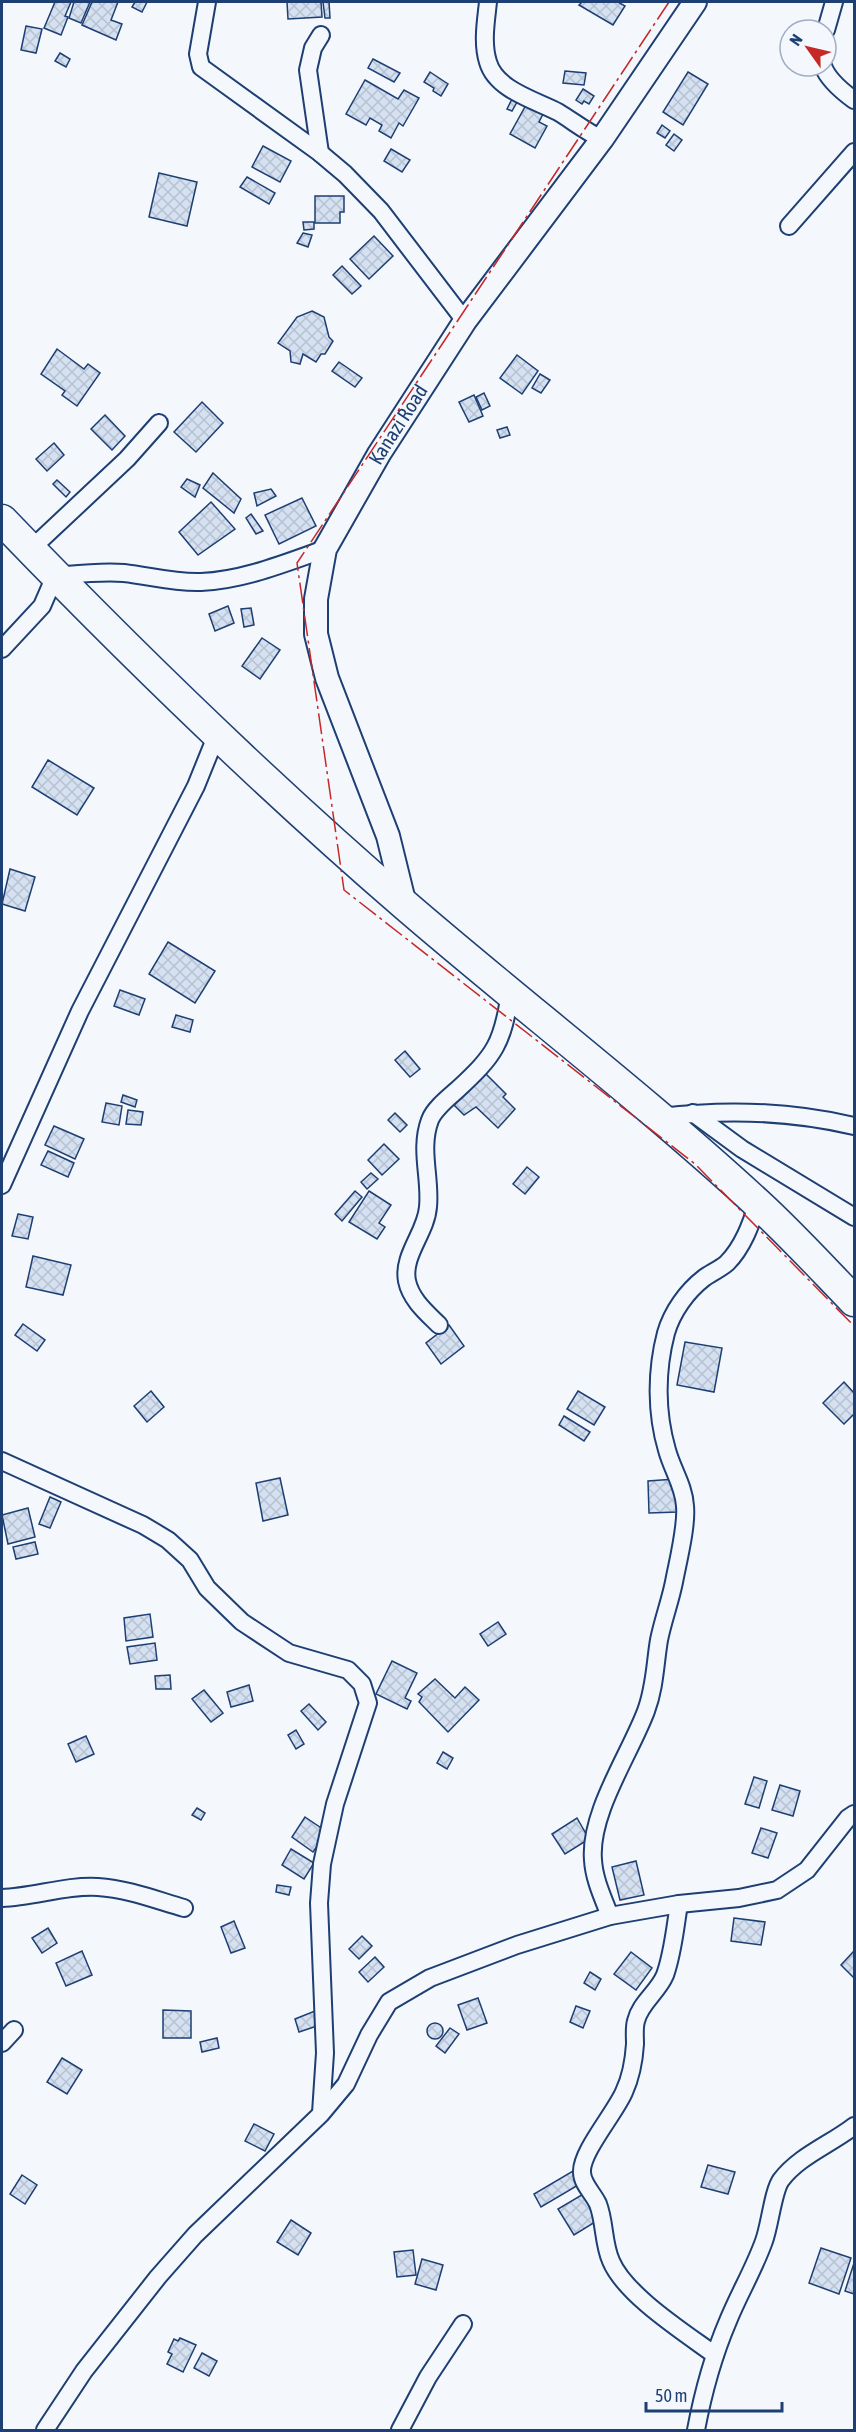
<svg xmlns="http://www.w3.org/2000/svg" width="856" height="2432" viewBox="0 0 856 2432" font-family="'Asap Condensed',sans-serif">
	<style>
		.building { fill: url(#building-cross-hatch); stroke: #1d3f73; stroke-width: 1.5 }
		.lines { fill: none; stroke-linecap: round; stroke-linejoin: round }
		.street-casing { stroke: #1d3f73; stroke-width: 20 }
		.secondary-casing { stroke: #1d3f73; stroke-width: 26 }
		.highway-casing { stroke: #1d3f73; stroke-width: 33 }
		.street { stroke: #f4f7fb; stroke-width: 16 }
		.secondary { stroke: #f4f7fb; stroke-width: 22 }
		.highway { stroke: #f4f7fb; stroke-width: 30 }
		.power { stroke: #c62828; stroke-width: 1.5; stroke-dasharray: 21 4.5 3 4.5; stroke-linecap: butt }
		.labels { text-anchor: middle; stroke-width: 4.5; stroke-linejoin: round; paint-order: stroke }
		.street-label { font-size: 20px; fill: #1d3f73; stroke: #f4f7fb }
	</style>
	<defs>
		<pattern id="building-cross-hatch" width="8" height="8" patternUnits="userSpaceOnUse" patternTransform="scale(1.5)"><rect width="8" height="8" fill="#d5e0f0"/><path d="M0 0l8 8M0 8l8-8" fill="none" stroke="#b6c1d1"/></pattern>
	</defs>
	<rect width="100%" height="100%" fill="#f4f7fb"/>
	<!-- building -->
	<g class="building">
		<path d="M55,2H71L65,16L68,17L61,35L44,28Z"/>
		<path d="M74,2H90L81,23L69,18Z"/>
		<path d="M92,2H118L111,20L122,24L116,40L82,25Z"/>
		<path d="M135,2H147L142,12L132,7Z"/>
		<path d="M287,2H321L322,17L288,19Z"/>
		<path d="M323,2H329L330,18H325Z"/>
		<path d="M582,2H618L625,6L613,25L579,5Z"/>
		<path d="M26,26L42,29L36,53L21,50Z"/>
		<path d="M60,53L70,59L66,67L55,61Z"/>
		<path d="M373,59L400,73L394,82L368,68Z"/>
		<path d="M565,71L586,73L584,85L563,83Z"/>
		<path d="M430,72L448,84L441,96L433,91L434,88L424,82Z"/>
		<path d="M688,72L708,84L683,125L663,112Z"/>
		<path d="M365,80L398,99L404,90L419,98L403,126L399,123L391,138L379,131L382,125L370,118L366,125L346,114Z"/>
		<path d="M583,89L594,96L589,104L584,101L582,104L576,100Z"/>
		<path d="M512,99L517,102L512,111L507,109Z"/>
		<path d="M526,105L543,114L539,122L547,126L535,148L510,134Z"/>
		<path d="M662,125L670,131L665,138L657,133Z"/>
		<path d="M674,134L682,140L674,151L666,145Z"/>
		<path d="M263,146L291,161L280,182L252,167Z"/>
		<path d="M391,149L410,160L402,172L384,161Z"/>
		<path d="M159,173L197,182L187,226L149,217Z"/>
		<path d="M247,177L275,193L269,204L240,187Z"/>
		<path d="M315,196H344V212H340V223H315Z"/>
		<path d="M303,222H314V229L304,230Z"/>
		<path d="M303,233L312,235L308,247L297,243Z"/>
		<path d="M374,236L393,256L369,279L350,259Z"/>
		<path d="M342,266L361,286L352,294L333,275Z"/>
		<path d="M312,311L324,317L329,337L333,341L325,354H321L316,362L303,354L300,364L291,362L290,351L278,343L297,317Z"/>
		<path d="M57,349L84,369L88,364L100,373L77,406L62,395L65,391L41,374Z"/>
		<path d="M517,355L538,371L522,394L500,378Z"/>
		<path d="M339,362L362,378L355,387L332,371Z"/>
		<path d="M540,374L550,380L541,393L532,388Z"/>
		<path d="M484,393L490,406L482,410L476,397Z"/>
		<path d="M474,395L483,416L469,422L459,402Z"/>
		<path d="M202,402L223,423L196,452L174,432Z"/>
		<path d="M105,415L125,436L112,450L91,429Z"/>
		<path d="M507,427L510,435L500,438L497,430Z"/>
		<path d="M54,443L64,455L47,471L36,459Z"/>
		<path d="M213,473L241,499L234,513L203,488Z"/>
		<path d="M187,479L200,485L195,497L181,487Z"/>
		<path d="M57,480L70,492L66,497L53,484Z"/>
		<path d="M271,489L276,496L257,506L254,493Z"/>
		<path d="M302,498L316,526L279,544L265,515Z"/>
		<path d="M211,502L235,529L198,555L179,532Z"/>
		<path d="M251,514L263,531L256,534L246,518Z"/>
		<path d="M228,606L234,623L215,631L209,614Z"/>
		<path d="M251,608L254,625L244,627L241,609Z"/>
		<path d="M262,638L280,650L260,679L242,666Z"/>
		<path d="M48,760L94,788L77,815L32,787Z"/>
		<path d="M10,869L35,877L25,911L2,904Z"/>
		<path d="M168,942L215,971L195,1003L149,974Z"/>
		<path d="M120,990L145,999L139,1015L114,1006Z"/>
		<path d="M176,1015L193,1020L190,1032L172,1027Z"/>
		<path d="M405,1051L420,1069L410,1077L395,1060Z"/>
		<path d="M485,1073L506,1094L503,1097L515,1109L498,1128L476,1107L464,1115L454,1105Z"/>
		<path d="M123,1095L137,1100L135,1107L121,1102Z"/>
		<path d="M106,1103L122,1106L119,1125L102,1122Z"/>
		<path d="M128,1110L143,1112L141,1125L126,1124Z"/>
		<path d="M395,1113L407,1125L400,1132L388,1120Z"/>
		<path d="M54,1126L84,1139L75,1159L45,1145Z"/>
		<path d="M384,1144L399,1159L382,1175L368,1160Z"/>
		<path d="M48,1151L74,1163L68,1177L41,1165Z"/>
		<path d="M527,1167L539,1177L525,1194L513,1184Z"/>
		<path d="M371,1173L378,1179L367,1189L361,1182Z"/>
		<path d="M355,1191L362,1197L342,1221L335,1214Z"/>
		<path d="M369,1191L391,1205L379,1223L385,1227L377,1239L349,1222Z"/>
		<path d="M18,1214L33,1217L28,1239L12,1236Z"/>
		<path d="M33,1256L71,1265L63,1295L26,1287Z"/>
		<path d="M23,1324L45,1340L37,1351L15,1335Z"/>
		<path d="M449,1325L464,1346L441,1364L426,1343Z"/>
		<path d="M685,1342L722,1348L714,1392L677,1385Z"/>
		<path d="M844,1382L854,1393V1414L844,1424L823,1403Z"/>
		<path d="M151,1391L164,1407L147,1422L134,1406Z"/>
		<path d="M578,1391L605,1407L594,1425L567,1409Z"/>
		<path d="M564,1416L590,1432L584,1441L559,1425Z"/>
		<path d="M280,1478L288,1515L263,1521L256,1483Z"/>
		<path d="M675,1479L677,1512L649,1513L648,1481Z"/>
		<path d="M50,1497L61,1502L50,1528L39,1524Z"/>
		<path d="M28,1508L35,1537L8,1544L2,1515Z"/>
		<path d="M35,1542L38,1554L16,1559L13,1547Z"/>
		<path d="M150,1614L153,1637L126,1641L124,1618Z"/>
		<path d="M498,1622L506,1634L488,1646L480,1634Z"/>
		<path d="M155,1643L157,1660L130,1664L127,1647Z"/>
		<path d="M392,1661L417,1673L405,1698L411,1701L407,1709L376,1694Z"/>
		<path d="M170,1675L171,1689H156L155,1676Z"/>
		<path d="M435,1679L455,1698L465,1687L479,1700L448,1732L419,1702L422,1697L418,1694Z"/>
		<path d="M249,1685L253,1701L231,1707L227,1692Z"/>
		<path d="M204,1690L223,1713L211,1722L192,1699Z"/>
		<path d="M309,1704L326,1722L318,1730L301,1711Z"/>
		<path d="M296,1730L304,1744L296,1749L288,1735Z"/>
		<path d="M86,1736L94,1754L76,1762L68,1744Z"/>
		<path d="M443,1752L453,1758L447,1769L437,1763Z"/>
		<path d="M754,1777L767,1781L759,1808L745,1804Z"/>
		<path d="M780,1785L800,1791L793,1816L772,1810Z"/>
		<path d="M197,1808L205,1813L201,1820L192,1815Z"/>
		<path d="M305,1817L327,1832L313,1852L292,1837Z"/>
		<path d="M577,1818L589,1839L565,1854L552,1834Z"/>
		<path d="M761,1828L777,1833L768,1858L752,1853Z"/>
		<path d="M291,1849L314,1863L304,1879L282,1865Z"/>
		<path d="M636,1861L644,1895L620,1900L612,1867Z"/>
		<path d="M277,1885L291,1887L289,1895L276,1892Z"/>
		<path d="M734,1918L765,1922L761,1945L731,1941Z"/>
		<path d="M234,1921L245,1948L231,1953L221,1927Z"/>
		<path d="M48,1928L57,1943L42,1953L32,1938Z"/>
		<path d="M362,1936L372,1946L359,1959L349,1949Z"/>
		<path d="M82,1951L92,1975L66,1986L56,1963Z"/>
		<path d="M854,1951V1978L841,1965Z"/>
		<path d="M631,1952L652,1968L636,1990L614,1974Z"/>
		<path d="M375,1957L384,1967L368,1982L359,1972Z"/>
		<path d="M590,1972L601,1979L595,1990L584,1983Z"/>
		<path d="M478,1998L487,2023L467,2030L458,2005Z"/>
		<path d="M576,2006L590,2011L583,2028L570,2022Z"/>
		<path d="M163,2010L191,2011V2038H163Z"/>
		<path d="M315,2011L320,2025L299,2032L295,2019Z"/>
		<circle cx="435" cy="2031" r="8"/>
		<path d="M450,2028L459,2034L445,2053L436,2046Z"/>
		<path d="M217,2038L219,2048L202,2052L200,2042Z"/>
		<path d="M62,2058L82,2070L67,2094L47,2082Z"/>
		<path d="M254,2124L274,2134L265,2151L245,2141Z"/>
		<path d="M708,2165L735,2172L728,2194L701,2187Z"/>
		<path d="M573,2171L580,2184L541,2207L534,2194Z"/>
		<path d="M22,2175L37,2185L25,2204L10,2194Z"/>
		<path d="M585,2193L600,2219L574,2235L558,2209Z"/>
		<path d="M291,2220L311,2233L298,2255L277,2242Z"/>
		<path d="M821,2248L851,2258L839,2294L809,2283Z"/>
		<path d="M413,2250L416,2275L397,2277L394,2252Z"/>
		<path d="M422,2259L443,2265L436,2290L415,2284Z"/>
		<path d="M854,2263V2294L845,2291Z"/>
		<path d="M180,2338L196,2345L183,2372L167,2364L172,2354L168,2352L174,2339L178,2341Z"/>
		<path d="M202,2353L217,2361L209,2376L194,2368Z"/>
	</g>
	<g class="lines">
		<defs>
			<g id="street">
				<path d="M207,2L198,54L201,67L320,153L345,174L381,211L465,321"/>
				<path d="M488,2C486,21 482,43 488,62C496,90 535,100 558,112C573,121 586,132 602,139"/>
				<path d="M826,30L834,2"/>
				<path d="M823,66C828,80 843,92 854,100"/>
				<path d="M320,153L308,70L313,48L321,35"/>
				<path d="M789,226L854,152"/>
				<path d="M30,550L127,459L159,423"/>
				<path d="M2,649L42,606L55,576C78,574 101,571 124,573C150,576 174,583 201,582C244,580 285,563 325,549"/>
				<path d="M693,1113L742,1149L854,1217"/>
				<path d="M661,1117C726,1109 790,1111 854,1126"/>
				<path d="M2,1185L80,1011L196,786L217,734"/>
				<path d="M439,1325C427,1313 411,1300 407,1281C402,1255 426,1233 428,1207C431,1178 419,1149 430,1120C434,1109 448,1098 457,1090C495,1055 503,1043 510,992"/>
				<path d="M2,1461L143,1525L168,1540L190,1560L207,1588L242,1622L289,1653L348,1670L362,1684L368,1703L335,1804L322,1864L319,1903L325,2053L321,2113"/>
				<path d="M2,1898C34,1897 66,1885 98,1887C128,1889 156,1900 184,1908"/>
				<path d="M679,1904C675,1928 673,1953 665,1975C658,1992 640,2003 636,2021C634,2028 635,2036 635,2044C634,2060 631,2077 624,2092C615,2113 581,2152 582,2172C582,2184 593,2193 598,2204C605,2222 603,2243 611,2261C625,2295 685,2333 715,2355"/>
				<path d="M610,1916C603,1898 594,1879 593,1860C589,1813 630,1754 646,1711C655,1687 655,1664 659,1640C663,1620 670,1602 674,1582C678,1561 687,1526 685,1506C684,1486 672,1469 667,1450C656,1413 656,1371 666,1333C672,1312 687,1291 704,1278C711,1273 720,1269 727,1263C743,1247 751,1224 758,1203"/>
				<path d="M2,2043L14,2030"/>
				<path d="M45,2430L84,2371L158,2277L195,2235L321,2114L346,2084L369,2035L389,2002L430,1978L517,1945L610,1916L679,1904L739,1898L777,1890L807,1870L848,1818L854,1814"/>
				<path d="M400,2430L428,2377L463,2324"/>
				<path d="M696,2430C703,2393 713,2356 728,2321C739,2294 754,2269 764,2241C770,2225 773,2191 781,2180C799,2156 831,2144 854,2126"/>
			</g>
			<g id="secondary">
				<path id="s1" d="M405,905L388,836L327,678L316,634V599L325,549L379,454L465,321L602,139L695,2"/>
			</g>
			<path id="highway" d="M2,520C130,653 265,784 405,905C521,1005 643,1098 756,1202C790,1233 822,1268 854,1301"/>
		</defs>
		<!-- street casing -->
		<use href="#street" class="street-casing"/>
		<!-- secondary casing -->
		<use href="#secondary" class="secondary-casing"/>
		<!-- highway casing -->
		<use href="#highway" class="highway-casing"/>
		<!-- street -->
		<use href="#street" class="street"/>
		<!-- secondary -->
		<use href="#secondary" class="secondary"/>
		<!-- highway -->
		<use href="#highway" class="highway"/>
		<!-- power -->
		<path class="power" d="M669,2L297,563L344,890L695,1164L854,1326"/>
	</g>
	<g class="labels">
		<!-- street labels -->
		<g class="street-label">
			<text dy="7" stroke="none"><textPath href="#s1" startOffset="516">Kanazi Road</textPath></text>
		</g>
	</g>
	<!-- border -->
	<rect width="856" height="2432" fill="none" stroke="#1d3f73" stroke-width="6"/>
	<!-- north arrow -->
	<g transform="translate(808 48) rotate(304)"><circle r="28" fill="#f4f7fb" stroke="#9eadc5" stroke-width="1.5"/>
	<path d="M0-4.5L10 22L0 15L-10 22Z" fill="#c62828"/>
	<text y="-9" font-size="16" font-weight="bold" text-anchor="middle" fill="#1d3f73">N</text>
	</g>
	<!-- scale -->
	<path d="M646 2402v9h136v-9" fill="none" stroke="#1d3f73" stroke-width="3"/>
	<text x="655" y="2402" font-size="18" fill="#1d3f73" stroke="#f4f7fb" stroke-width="4.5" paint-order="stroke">50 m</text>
</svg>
